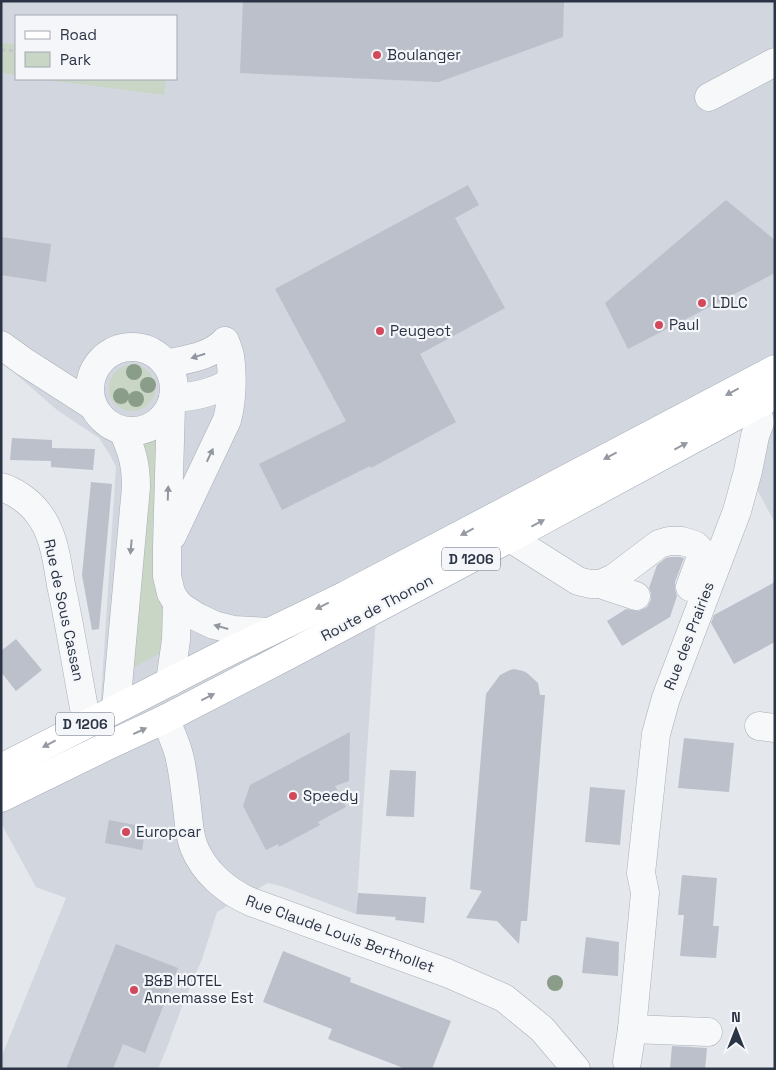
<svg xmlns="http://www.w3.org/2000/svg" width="776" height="1070" viewBox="0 0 776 1070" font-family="'Space Grotesk',sans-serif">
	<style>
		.built { fill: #d2d6de; fill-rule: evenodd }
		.green { fill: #c9d6c5 }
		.building { fill: #bbc0ca }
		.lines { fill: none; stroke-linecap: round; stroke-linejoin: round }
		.minor-casing { stroke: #a9aeb7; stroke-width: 29 }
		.major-casing { stroke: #a3abb8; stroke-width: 29 }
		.path { stroke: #c2c5cb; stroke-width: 3; stroke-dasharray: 4 4; stroke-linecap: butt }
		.minor { stroke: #f7f8fa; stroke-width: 28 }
		.major { stroke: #fff; stroke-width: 28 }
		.tree { fill: #899d89 }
		.oneway { fill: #9196a0 }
		.oneway2 { fill: #959aa2 }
		.poi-dot { fill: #d1495b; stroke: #f4f6f9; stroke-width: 2 }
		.labels { text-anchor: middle; stroke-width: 4.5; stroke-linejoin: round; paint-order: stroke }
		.shield { fill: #f4f6f9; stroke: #676e7b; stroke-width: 1 }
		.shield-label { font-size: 14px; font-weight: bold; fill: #2b3445 }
		.poi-label { font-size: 15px; fill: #2b3445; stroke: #f4f6f9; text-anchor: start }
		.street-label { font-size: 15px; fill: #2b3445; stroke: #f4f6f9 }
	</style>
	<rect width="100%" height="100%" fill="#e4e7ec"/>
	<!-- built -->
	<path class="built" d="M1,1H775V523L754,484L768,410L378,587L356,914L281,886L268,883L217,912L202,959L184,1001L168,1045L158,1069H1V1058L66,898L36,887L1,823V782L99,728L116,467L110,455L99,438L57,410L9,368L1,363ZM16,16H176V79H16Z"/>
	<!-- green -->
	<g class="green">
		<path d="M1,43L16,44V75L1,73Z"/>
		<path d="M41,79H166L164,95Z"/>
		<circle cx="132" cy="388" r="23"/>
		<path d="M157,432L164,600L163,652L130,669L138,439L150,435Z"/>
	</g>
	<!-- building -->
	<g class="building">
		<path d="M243,1H564L563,37L439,82L240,73Z"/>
		<path d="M468,185L479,205L455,218L505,308L420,354L456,422L371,468L370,466L282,510L259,464L346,421L275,289Z"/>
		<path d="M726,200L775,240V273L628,349L605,303Z"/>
		<path d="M1,237L51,244L46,282L1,275Z"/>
		<path d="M12,438L52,440V448L95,449L93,470L51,467V461L10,460Z"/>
		<path d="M91,482L112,484L99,629L92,630L82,575Z"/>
		<path d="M671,557H680L684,558L675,582V589L677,596L670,617L622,646L607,621L626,609L639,611L647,607L651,600V593L649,588L657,565L666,558Z"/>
		<path d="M775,582V642L734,664L711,623L714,615Z"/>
		<path d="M16,639L42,670L16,691L1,672V651Z"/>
		<path d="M514,669L523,671L527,673L538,683L540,695H545L527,921H521L519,944L497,921L466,918L482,891L470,889L486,694L500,675L510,670Z"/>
		<path d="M350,732L349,781L335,786L346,807L318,822L320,825L279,847L278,844L266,850L243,806L250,785Z"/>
		<path d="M684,738L734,743L729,792L678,788Z"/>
		<path d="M390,770L416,771L414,817L386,816Z"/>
		<path d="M590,787L625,790L620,845L585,842Z"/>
		<path d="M109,820L146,827L142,850L105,843Z"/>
		<path d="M682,875L717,878L713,926H719L716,958L680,956L684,915H678Z"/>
		<path d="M358,893L426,897L424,923L395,920L396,917L356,914Z"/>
		<path d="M586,937L619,942L618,976L582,973Z"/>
		<path d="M116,944L178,968L145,1053L123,1044L113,1069H66Z"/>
		<path d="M283,951L351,978L350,982L451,1021L432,1069H406L328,1039L332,1029L263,1002Z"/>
		<path d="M672,1046L707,1048L705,1069H670Z"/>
	</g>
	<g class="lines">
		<defs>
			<g id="minor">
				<path d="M709,97L775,62"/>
				<path d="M1,345L23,361L93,406"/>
				<circle cx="132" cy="389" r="42"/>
				<path d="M166,364C187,359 210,357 225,341C227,346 229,351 230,356C233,375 232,402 227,420L172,536"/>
				<path d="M173,398C195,397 213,393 231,382"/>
				<path d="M171,405L167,547V576L171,593L177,603L183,608L197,617L214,625L234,630L269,632"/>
				<path d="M1,487C15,491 30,502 38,513C54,533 57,561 61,585C71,631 78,677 87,724"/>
				<path d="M510,538L578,581L590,584H600L614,578L659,544L669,541H682L695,545L701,551V557L690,587"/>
				<path d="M600,584L636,596"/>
				<path d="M170,682L176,640L177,603"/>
				<path d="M116,708L136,487C136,464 132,451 123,431"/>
				<path d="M165,719C171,732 177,745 180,759C184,778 186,797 188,816C189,827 190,837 194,847C204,872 226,891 251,902L447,973L504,998L542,1029L576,1069"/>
				<path d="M759,726L775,728"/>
				<path d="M632,1029L708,1032"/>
				<path d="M627,1062L632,1029L645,893L641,873L656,734L666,698L737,511L748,471L755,436L760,422L756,405"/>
			</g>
			<g id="major">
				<path d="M1,768L220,656L346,595L775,369"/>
				<path d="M1,798L107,746L165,719L277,661L510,538L775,395"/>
			</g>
		</defs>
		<!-- minor casing -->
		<use href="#minor" class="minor-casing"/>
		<!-- major casing -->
		<use href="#major" class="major-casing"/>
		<!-- path -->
		<path class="path" d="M1,50L16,51"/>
		<!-- minor -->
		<use href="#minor" class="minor"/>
		<!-- major -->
		<use href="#major" class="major"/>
	</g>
	<!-- trees -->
	<g class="tree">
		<circle cx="134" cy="372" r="8"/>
		<circle cx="148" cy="385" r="8"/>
		<circle cx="121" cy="396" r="8"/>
		<circle cx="136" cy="399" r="8"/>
		<circle cx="555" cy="983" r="8"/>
	</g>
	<!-- one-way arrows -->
	<defs><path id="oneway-solid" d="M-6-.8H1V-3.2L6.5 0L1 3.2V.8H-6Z" transform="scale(1.25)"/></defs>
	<g class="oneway">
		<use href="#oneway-solid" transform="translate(198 356) rotate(163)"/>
		<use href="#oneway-solid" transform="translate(210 455) rotate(-65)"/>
		<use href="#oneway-solid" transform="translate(168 493) rotate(-88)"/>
		<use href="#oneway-solid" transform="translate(131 547) rotate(95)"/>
		<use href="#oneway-solid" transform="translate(221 627) rotate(-164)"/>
	</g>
	<g class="oneway2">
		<use href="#oneway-solid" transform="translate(732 392) rotate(152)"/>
		<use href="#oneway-solid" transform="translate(681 446) rotate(-28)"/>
		<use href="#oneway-solid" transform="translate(610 456) rotate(152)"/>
		<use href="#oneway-solid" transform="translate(538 523) rotate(-28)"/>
		<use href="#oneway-solid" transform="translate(467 532) rotate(152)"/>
		<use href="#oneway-solid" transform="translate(322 606) rotate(154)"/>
		<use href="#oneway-solid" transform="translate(208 697) rotate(-27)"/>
		<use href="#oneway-solid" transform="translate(140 731) rotate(-25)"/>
		<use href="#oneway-solid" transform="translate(49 744) rotate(152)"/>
	</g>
	<!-- markers -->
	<g class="poi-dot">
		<circle cx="377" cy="55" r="5"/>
		<circle cx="702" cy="303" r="5"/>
		<circle cx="659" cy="325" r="5"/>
		<circle cx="380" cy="331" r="5"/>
		<circle cx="293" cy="796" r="5"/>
		<circle cx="126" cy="832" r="5"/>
		<circle cx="134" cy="990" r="5"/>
	</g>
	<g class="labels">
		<!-- shield labels -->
		<g class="shield">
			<rect x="442" y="547.5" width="58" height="23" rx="4"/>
			<rect x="56" y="712.5" width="58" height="23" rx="4"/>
		</g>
		<g class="shield-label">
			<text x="471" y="564">D 1206</text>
			<text x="85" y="729">D 1206</text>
		</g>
		<!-- poi labels -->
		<g class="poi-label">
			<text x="387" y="60">Boulanger</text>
			<text x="712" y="308">LDLC</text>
			<text x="669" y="330">Paul</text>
			<text x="390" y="336">Peugeot</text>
			<text x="303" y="801">Speedy</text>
			<text x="136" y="837">Europcar</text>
			<text x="144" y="986">B&amp;B HOTEL<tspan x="144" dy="17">Annemasse Est</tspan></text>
		</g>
		<!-- street labels -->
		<g class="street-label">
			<text transform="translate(377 608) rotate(-28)" y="5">Route de Thonon</text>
			<text transform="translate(64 610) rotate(78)" y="5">Rue de Sous Cassan</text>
			<text transform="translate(689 636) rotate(-69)" y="5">Rue des Prairies</text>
			<text transform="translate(340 934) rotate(20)" y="5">Rue Claude Louis Berthollet</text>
		</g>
	</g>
	<!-- border -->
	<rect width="776" height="1070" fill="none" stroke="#2b3445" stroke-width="5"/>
	<!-- legend -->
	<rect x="15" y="15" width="162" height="65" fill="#f4f6f9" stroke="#a4a8b1"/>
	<rect x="25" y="31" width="25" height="8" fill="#ffffff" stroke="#a4a8b1"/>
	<text x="60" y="40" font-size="15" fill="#2b3445">Road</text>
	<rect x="25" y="52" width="25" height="15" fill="#c9d6c5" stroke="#a4a8b1"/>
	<text x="60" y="65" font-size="15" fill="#2b3445">Park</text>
	<!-- north arrow -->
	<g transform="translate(736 1030)" stroke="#f4f6f9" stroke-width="4" paint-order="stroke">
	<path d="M0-4L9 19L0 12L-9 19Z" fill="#2b3445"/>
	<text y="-8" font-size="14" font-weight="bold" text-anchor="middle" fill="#2b3445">N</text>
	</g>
</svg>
